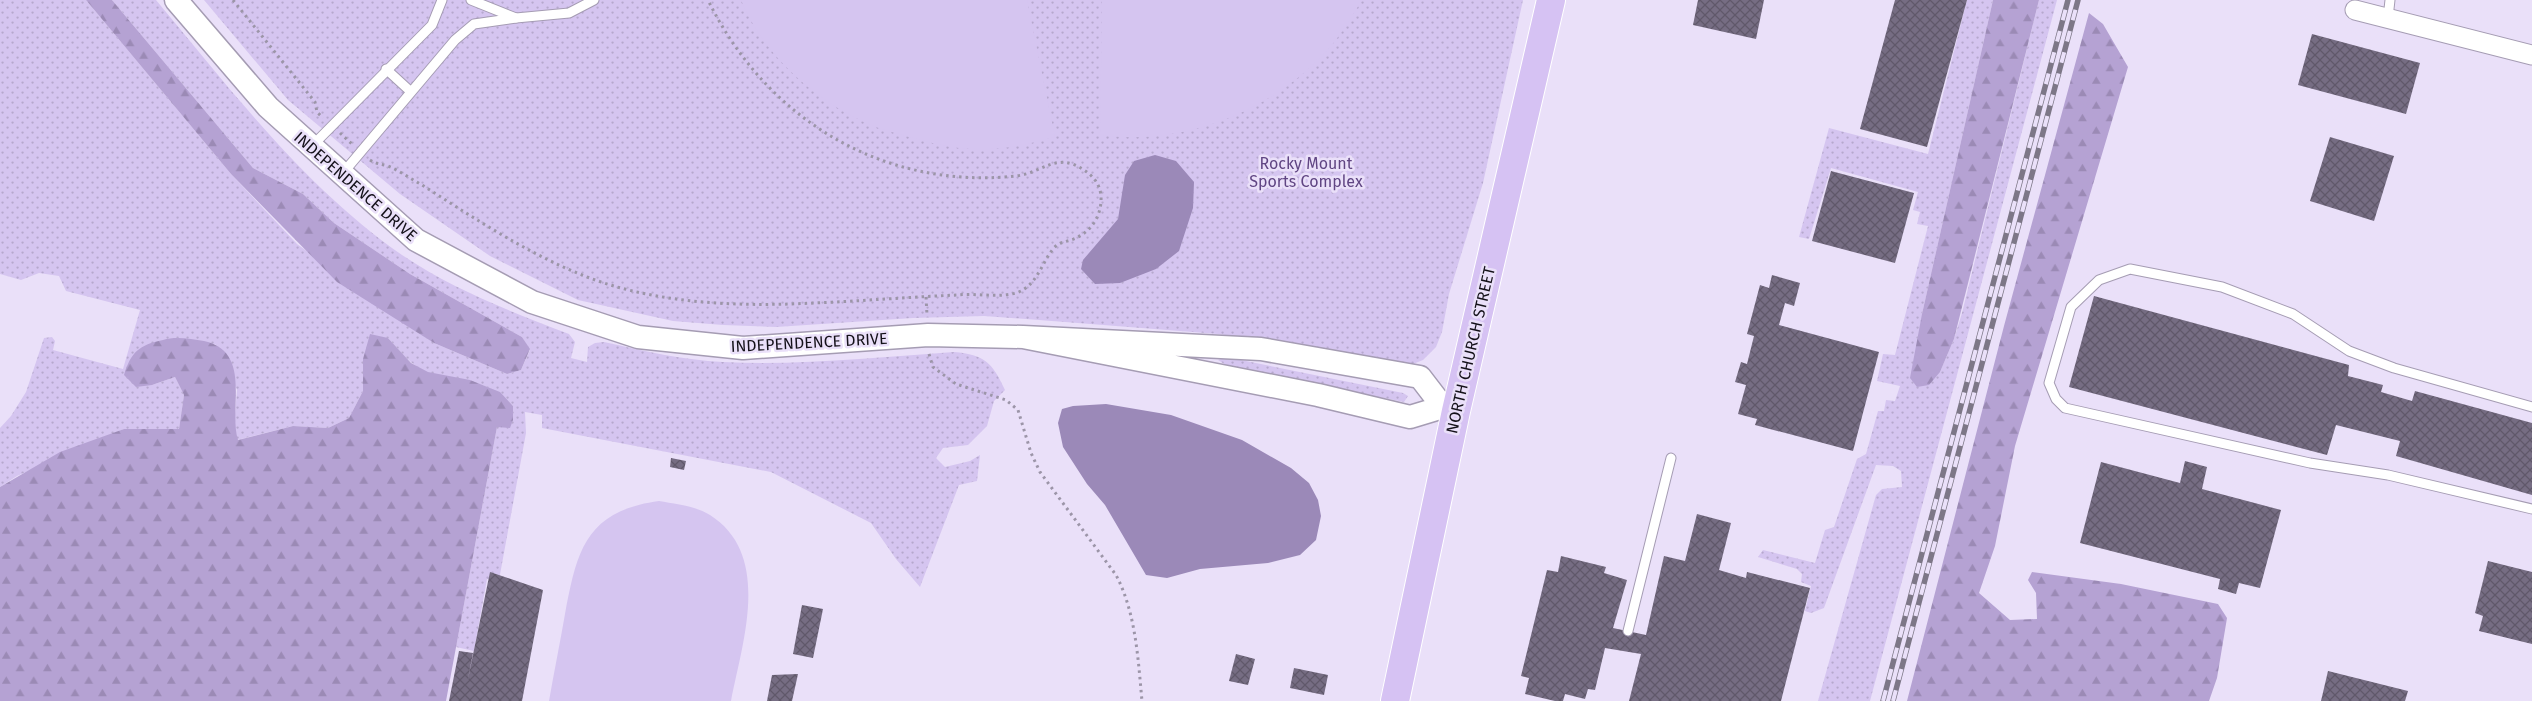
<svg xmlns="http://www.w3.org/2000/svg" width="2532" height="701" viewBox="0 0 2532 701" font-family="'Fira Sans',sans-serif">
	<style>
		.green { fill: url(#green-dots) }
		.forest { fill: url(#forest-firs) }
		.pitch { fill: #d5c5f0 }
		.water { fill: #9b89b8 }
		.building { fill: url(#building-cross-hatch) }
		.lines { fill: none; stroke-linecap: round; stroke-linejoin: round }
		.service-casing { stroke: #a59cb3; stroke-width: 11 }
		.minor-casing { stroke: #a59cb3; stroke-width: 21 }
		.tertiary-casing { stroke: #a59cb3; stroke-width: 25 }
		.primary-casing { stroke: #fff; stroke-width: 30 }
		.path { stroke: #9c95a8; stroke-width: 3; stroke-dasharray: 2.5 4; stroke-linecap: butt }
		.service { stroke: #fff; stroke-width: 9 }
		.minor { stroke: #fff; stroke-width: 19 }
		.tertiary { stroke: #fff; stroke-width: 22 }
		.primary { stroke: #d6c2f3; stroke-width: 28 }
		.rail-casing { stroke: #7d7787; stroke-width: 5.5 }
		.rail { stroke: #eae0f9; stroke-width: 4; stroke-dasharray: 11; stroke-linecap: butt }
		.labels { text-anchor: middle; stroke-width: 5; stroke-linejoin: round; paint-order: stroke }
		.park-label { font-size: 16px; fill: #604583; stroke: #eae0f9 }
		.street-label { font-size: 16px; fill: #141119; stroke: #eae0f9 }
	</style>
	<defs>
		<pattern id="green-dots" width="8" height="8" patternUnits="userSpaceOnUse" patternTransform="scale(1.25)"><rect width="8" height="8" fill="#d5c5f0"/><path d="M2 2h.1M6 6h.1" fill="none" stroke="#b6a8cd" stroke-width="1.8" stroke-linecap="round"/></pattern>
		<pattern id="forest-firs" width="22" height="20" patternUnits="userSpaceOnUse" patternTransform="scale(1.25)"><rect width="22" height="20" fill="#b5a2d3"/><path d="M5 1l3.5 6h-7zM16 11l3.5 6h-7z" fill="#9b8ab5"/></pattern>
		<pattern id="building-cross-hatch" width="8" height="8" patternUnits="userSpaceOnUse" patternTransform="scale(1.25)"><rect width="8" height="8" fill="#766d83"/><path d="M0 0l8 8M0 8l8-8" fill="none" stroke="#60586a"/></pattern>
	</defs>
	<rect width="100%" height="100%" fill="#eae0f9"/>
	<!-- green -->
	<g class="green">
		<path d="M0,0H86L231,174L297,244L434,343L507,374L521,370L530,350L522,337L410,274L334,223L303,194L253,168L112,0H156C231,90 305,188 402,255C454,290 512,312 569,334L575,342L571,358L587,362L588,347L595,343L604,342C644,351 683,360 723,362C798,366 880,357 954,352C985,355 992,362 1005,390L994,401L987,426L968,445L943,448L936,458L945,467L970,461L980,455L977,481L959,485L920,587L896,559L871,523L771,472L542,428V415L525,412L526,433L499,580L487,579L474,651L456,647L497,427L513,406C484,376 464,384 429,373C412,367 400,351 388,338L363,359V391L349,418L328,428L293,426L237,440L234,426L237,390L215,344L152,385L175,377L184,395L179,429H124L17,476L0,487V428L11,416L26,392L44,338L52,337L55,341L53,350L123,369L140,310L66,291L59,276L39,273L21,280L0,274Z"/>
		<path d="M204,0H1523L1483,183L1449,294L1442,332L1436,347L1423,360L1408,366L1298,345L1218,334L1065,322L984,316L913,318L776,327L723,325L673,321L578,300L490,256L400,194L288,100Z"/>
		<path d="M1967,0H1993L1922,314L1940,372L1954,339L1962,313L2039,0H2057L1870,701H1818L1876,495L1882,489L1902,487L1901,471L1893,466L1876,465L1824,608L1811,613L1805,611L1811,586L1801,582L1802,574L1797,569L1758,557L1763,550L1815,563L1825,530L1834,527L1857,459L1866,454L1878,411H1884L1886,400L1895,401L1900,386L1877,381L1883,354L1895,355L1928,226L1917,224L1920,212L1913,210L1918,192L1831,168L1809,239L1799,237L1829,128L1928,154Z"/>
		<path d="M1226,357L1403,393L1408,396L1404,402L1229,367L1218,360Z"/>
	</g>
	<!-- forest -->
	<g class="forest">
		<path d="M86,0H112L253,168L303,194L334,223L410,274L522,337L530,349L521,370L507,374L434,343L337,282L231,174Z"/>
		<path d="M1993,0H2039L1954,339L1940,372L1929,385L1917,387L1910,378L1922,314Z"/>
		<path d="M2089,13L2103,24L2128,67L2015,446L1995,546L1979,593L2010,620L2037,619L2036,593L2028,580L2032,572L2121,584L2218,604L2227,618L2217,678L2209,701H1907L2004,326Z"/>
		<path d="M370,334L388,338L411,363L428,372L470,380L500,392L513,406V420L510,428L497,427L446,701H0V487L60,452L124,429H179L184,395L175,377L152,385L136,387L124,375C131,352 139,345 163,340C176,336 191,339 204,341C253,352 228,408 238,440L293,426L328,428L349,418L363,391V359Z"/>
	</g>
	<!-- pitch -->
	<g class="pitch">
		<path d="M741,0H1027L1055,137C1029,144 1003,150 976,149C956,149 936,144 917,139C900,134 881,130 866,123C813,99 763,54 741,0Z"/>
		<path d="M1102,0H1362C1350,19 1338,40 1322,56C1265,114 1181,146 1100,135Z"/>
		<path d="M659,501C675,504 696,506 710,515C773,555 742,643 731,701H549C554,672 560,643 565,614C577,550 586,511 659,501Z"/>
	</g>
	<!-- water -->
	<g class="water">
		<path d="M1155,155L1176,161L1194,182L1193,208L1179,251L1156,269L1120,283L1095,284L1081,269L1083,260L1118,219L1125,175L1134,161Z"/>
		<path d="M1106,404L1171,415L1242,440L1291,468L1309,483L1318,500L1321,516L1316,540L1300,555L1268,563L1200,569L1167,578L1146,575L1105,505L1087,484L1063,447L1058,423L1062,409L1073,406Z"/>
	</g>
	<!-- building -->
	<g class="building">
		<path d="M1698,0H1764L1756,39L1693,25Z"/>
		<path d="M1895,0H1967L1927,147L1860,129Z"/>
		<path d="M2312,34L2420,63L2406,114L2298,85Z"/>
		<path d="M2330,137L2394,156L2374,221L2310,201Z"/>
		<path d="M1831,171L1914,193L1895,263L1812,241Z"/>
		<path d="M1772,275L1800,283L1794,306L1785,303L1779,325L1879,352L1853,451L1755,425L1757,419L1738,414L1746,385L1735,382L1741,362L1747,364L1754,336L1747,334L1760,285L1769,288Z"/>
		<path d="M2094,296L2349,365L2348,376L2383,385L2381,392L2412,401L2415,391L2532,423V495L2396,456L2400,441L2336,425L2327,455L2069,387Z"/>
		<path d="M671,458L686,461L684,470L670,467Z"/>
		<path d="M2185,461L2207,467L2202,489L2281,510L2260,588L2239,583L2236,594L2218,589L2220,579L2080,543L2101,462L2180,483Z"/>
		<path d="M1697,514L1731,523L1719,570L1746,578L1747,572L1810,588L1781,701H1629L1641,654L1605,648L1595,690L1588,689L1585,699L1565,694L1563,701H1555L1525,694L1529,678L1521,676L1547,570L1558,572L1561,556L1606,567L1604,573L1627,580L1613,628L1646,635L1664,556L1685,561Z"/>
		<path d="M2488,561L2532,572V644L2479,631L2483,616L2475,613Z"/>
		<path d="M490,572L543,590L522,701H449L459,651L473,653L468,679Z"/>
		<path d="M802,605L823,609L813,658L793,654Z"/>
		<path d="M1236,654L1255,659L1248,685L1229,681Z"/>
		<path d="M1294,668L1328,675L1324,695L1290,688Z"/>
		<path d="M2328,671L2408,691L2405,701H2321Z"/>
		<path d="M798,674L792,701H767L772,675Z"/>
	</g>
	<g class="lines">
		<defs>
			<g id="service">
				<path d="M471,0L516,18L569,13L594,0"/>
				<path d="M2388,18L2390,0"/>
				<path d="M386,69L410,91"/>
				<path d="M312,146L432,25L442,0"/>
				<path d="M343,173L455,40L474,24L516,18"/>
				<path d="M2532,407L2394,368L2349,351L2293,314L2222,287L2130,269L2099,280L2071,307L2049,383L2056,399L2065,408L2310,463L2388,475L2532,509"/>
				<path d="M1628,631L1671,458"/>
			</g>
			<path id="minor" d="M2355,10L2532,55"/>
			<path id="tertiary" d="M176,0L268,107L416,240L532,302L638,337L743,348L928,335L1023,337L1261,349L1420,377L1443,407L1410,417L1318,395L1023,337"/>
			<path id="primary" d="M1395,701L1456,411L1551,0"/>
		</defs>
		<!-- service casing -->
		<use href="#service" class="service-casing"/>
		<!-- minor casing -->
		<use href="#minor" class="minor-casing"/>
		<!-- tertiary casing -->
		<use href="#tertiary" class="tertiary-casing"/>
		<!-- primary casing -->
		<use href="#primary" class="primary-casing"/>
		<!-- path -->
		<g class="path">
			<path d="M233,0L315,102L317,112L323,118"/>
			<path d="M340,133L352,144"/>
			<path d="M370,160C376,164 381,164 388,166C400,171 411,179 422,185C474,218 525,252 582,275C654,304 737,307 814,303C862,301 910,297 957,295C976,293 998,298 1016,293C1037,286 1041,264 1053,249C1059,241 1068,242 1076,238C1093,230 1102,214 1101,196C1100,184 1093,176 1084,170C1056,151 1043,173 1016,176C883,190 766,119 708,0"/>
			<path d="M926,297L927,315"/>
			<path d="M929,354L933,367L956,384L1006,400L1018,410L1031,453L1040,472L1116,575C1136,613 1138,659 1142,701"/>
		</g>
		<!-- service -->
		<use href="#service" class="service"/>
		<!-- minor -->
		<use href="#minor" class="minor"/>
		<!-- tertiary -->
		<use href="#tertiary" class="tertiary"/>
		<!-- primary -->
		<use href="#primary" class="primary"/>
		<defs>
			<g id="rail">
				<path d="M1883,701L2068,0"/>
				<path d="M1893,701L2078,0"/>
			</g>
		</defs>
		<!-- rail casing -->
		<use href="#rail" class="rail-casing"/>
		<!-- rail -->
		<use href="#rail" class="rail"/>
	</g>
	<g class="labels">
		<!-- park labels -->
		<g class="park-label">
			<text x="1306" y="169">Rocky Mount<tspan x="1306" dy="18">Sports Complex</tspan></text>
		</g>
		<!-- street labels -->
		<g class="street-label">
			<text transform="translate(356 186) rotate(41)" y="6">INDEPENDENCE DRIVE</text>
			<text transform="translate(809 342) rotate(-3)" y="6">INDEPENDENCE DRIVE</text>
			<text transform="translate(1470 350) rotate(-77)" y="6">NORTH CHURCH STREET</text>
		</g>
	</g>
</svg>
